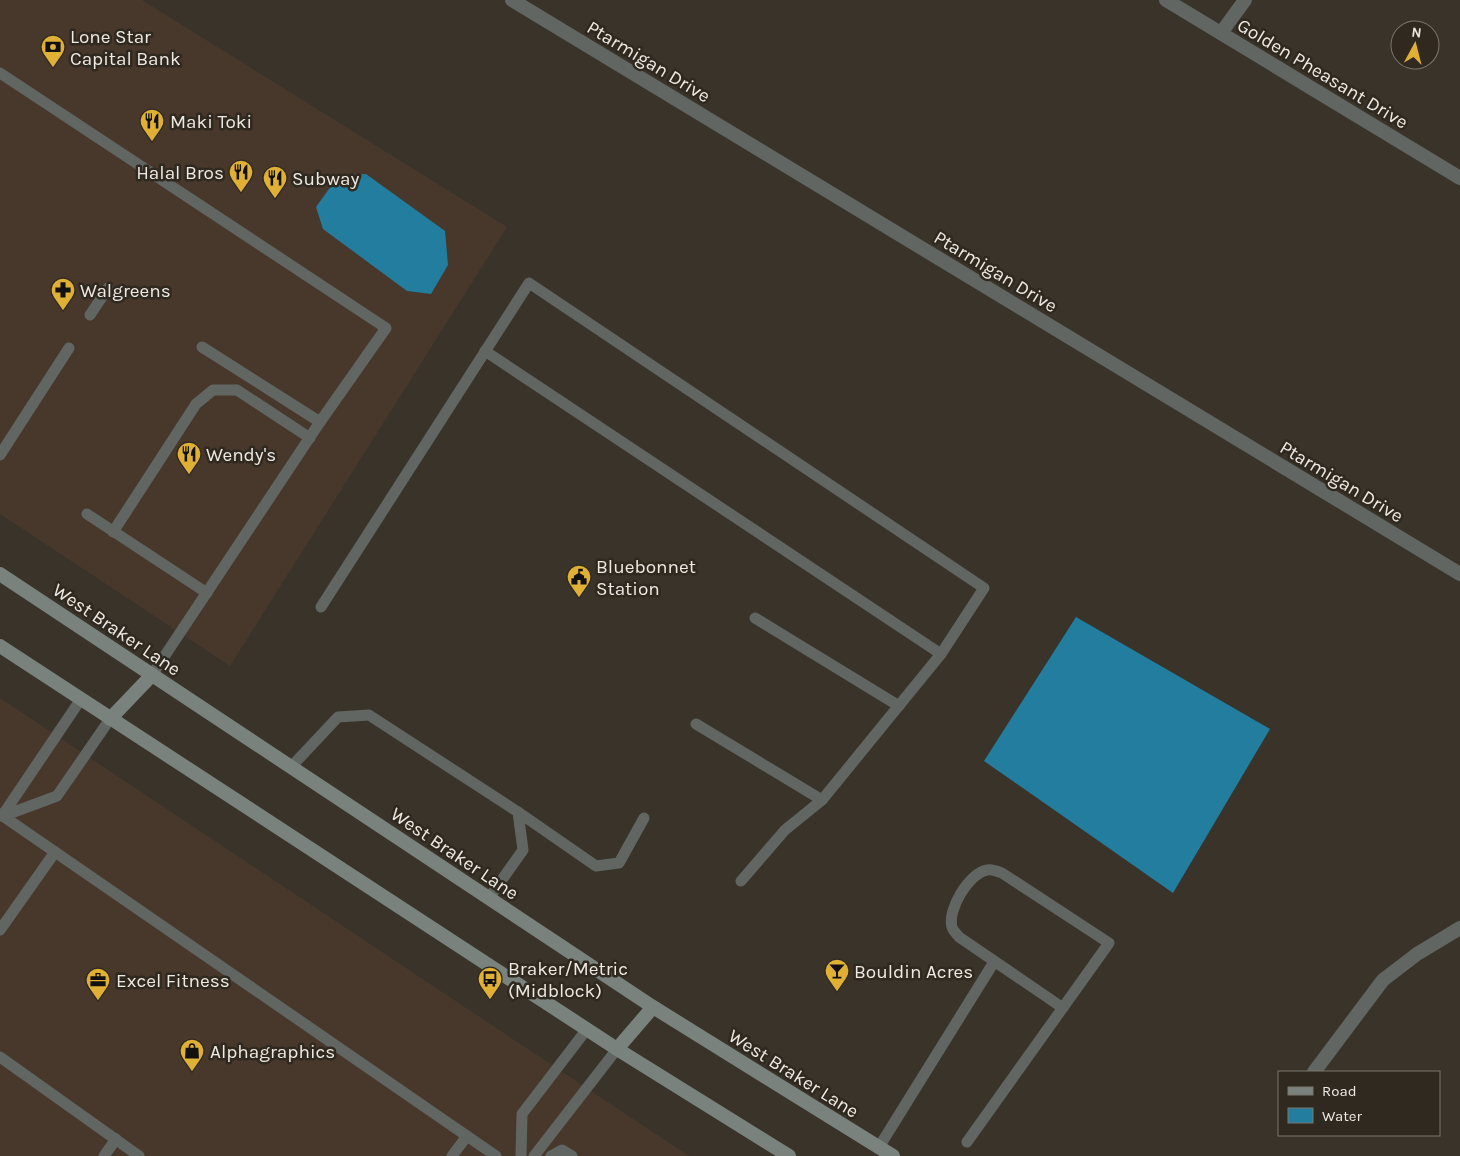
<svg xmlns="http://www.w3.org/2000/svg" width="1460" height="1156" viewBox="0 0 1460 1156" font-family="Karla,sans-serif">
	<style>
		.commercial { fill: #48382c }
		.water { fill: #227d9f }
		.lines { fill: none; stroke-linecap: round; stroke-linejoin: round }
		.service { stroke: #616663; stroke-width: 11 }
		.minor { stroke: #616663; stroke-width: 14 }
		.secondary { stroke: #79827d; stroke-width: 14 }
		.labels { text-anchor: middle; stroke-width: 5; stroke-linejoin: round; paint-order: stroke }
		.poi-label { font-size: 19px; fill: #eee9e3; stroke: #2f2920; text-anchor: start }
		.street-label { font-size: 19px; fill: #eee9e3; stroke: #2f2920 }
	</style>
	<rect width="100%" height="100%" fill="#39332a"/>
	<!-- commercial -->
	<g class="commercial">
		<path d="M0,0H142L507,227L230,666L0,514Z"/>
		<path d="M0,698L689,1156H0Z"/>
	</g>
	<!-- water -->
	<g class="water">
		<path d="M366,174L445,231L448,265L431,294L407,291L323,229L316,207L339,175Z"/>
		<path d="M1076,617L1270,729L1173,893L984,761Z"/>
	</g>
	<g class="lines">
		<!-- service -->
		<g class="service">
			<path d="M0,73L386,328L320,422L152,675"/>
			<path d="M90,315L108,288"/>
			<path d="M202,347L320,422"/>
			<path d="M485,351L941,654"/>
			<path d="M0,455L69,348"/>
			<path d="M87,514L207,593"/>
			<path d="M113,532L196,404L213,390H237L310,438"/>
			<path d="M321,607L529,283L984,588L941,654L822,800L785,830L741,881"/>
			<path d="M755,618L899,706"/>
			<path d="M696,724L822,800"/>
			<path d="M291,767L338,717L369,715L518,812L523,850L489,898"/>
			<path d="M518,812L596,866L619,863L644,818"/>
			<path d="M0,814L496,1156"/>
			<path d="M2,816L81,699"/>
			<path d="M3,816L57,796L110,719"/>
			<path d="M0,930L55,852"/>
			<path d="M0,1057L139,1156"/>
			<path d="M967,1142L1109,943L1002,873C997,871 991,869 987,870C969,873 947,910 952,927C953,931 957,934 959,937L1063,1008"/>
			<path d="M879,1147L994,962"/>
			<path d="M104,1156L116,1139"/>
			<path d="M452,1156L467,1136"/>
			<path d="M521,1156L522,1114L587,1029"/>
			<path d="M534,1156L617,1049"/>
			<path d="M551,1156L562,1150L572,1156"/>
		</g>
		<!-- minor -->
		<g class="minor">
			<path d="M512,0L1460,574"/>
			<path d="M1166,0L1460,178"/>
			<path d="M1221,33L1245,0"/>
			<path d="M1314,1072L1383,980L1417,954L1460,928"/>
		</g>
		<!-- secondary -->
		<g class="secondary">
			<path d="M0,574L653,1007L893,1156"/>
			<path d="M0,646L617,1049L789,1156"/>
			<path d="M110,719L152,675"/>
			<path d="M617,1049L653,1007"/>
		</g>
	</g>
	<!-- icons -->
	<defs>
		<symbol id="bank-pin" viewBox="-11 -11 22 30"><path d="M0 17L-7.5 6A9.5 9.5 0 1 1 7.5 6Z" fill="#dfb034" stroke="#2f2920"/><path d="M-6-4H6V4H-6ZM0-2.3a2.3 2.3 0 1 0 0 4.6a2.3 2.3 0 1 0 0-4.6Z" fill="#111"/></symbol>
		<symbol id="restaurant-pin" viewBox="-11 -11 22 30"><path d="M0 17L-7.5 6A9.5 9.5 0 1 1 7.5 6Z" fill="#dfb034" stroke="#2f2920"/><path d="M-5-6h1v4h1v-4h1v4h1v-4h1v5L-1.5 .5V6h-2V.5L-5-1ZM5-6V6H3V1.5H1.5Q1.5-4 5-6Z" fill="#111"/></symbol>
		<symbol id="pharmacy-pin" viewBox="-11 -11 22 30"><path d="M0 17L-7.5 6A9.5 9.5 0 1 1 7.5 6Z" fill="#dfb034" stroke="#2f2920"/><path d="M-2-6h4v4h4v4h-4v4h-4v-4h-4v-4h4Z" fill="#111"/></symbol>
		<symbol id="civic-pin" viewBox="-11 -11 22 30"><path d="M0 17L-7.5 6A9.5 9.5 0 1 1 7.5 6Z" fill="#dfb034" stroke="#2f2920"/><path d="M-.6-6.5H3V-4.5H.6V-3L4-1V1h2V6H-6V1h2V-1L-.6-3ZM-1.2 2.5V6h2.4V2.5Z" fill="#111"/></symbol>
		<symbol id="bar-pin" viewBox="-11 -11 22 30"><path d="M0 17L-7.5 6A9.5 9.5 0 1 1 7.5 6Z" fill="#dfb034" stroke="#2f2920"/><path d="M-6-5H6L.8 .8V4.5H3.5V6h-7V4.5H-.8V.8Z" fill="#111"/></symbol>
		<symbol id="bus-pin" viewBox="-11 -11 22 30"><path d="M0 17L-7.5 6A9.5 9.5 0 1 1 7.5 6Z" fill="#dfb034" stroke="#2f2920"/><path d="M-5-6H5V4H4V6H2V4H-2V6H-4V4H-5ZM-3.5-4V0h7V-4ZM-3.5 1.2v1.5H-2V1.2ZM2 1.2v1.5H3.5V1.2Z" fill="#111"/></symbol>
		<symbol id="office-pin" viewBox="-11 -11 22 30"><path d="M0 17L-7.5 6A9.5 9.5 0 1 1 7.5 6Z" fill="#dfb034" stroke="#2f2920"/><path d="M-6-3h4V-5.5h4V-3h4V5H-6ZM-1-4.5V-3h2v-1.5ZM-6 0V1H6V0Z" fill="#111"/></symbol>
		<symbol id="shop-pin" viewBox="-11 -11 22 30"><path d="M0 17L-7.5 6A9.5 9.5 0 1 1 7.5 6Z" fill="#dfb034" stroke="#2f2920"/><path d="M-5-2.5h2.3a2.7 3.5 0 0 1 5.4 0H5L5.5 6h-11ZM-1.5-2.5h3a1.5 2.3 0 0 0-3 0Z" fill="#111"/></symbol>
	</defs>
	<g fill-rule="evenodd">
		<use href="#bank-pin" x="39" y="33" width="28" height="38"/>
		<use href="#restaurant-pin" x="138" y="107" width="28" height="38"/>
		<use href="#restaurant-pin" x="227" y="158" width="28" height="38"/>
		<use href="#restaurant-pin" x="261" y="164" width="28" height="38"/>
		<use href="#pharmacy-pin" x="49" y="276" width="28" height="38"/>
		<use href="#restaurant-pin" x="175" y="440" width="28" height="38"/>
		<use href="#civic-pin" x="565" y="563" width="28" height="38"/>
		<use href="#bar-pin" x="823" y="957" width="28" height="38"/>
		<use href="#bus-pin" x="476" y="965" width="28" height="38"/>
		<use href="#office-pin" x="84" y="966" width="28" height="38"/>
		<use href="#shop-pin" x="178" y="1037" width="28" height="38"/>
	</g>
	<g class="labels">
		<!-- poi labels -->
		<g class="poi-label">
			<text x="70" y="43">Lone Star<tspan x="70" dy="22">Capital Bank</tspan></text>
			<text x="170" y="128">Maki Toki</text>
			<text x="224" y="179" text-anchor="end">Halal Bros</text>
			<text x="292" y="185">Subway</text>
			<text x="80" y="297">Walgreens</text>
			<text x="206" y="461">Wendy's</text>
			<text x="596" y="573">Bluebonnet<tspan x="596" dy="22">Station</tspan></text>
			<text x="508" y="975">Braker/Metric<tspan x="508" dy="22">(Midblock)</tspan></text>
			<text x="854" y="978">Bouldin Acres</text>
			<text x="116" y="987">Excel Fitness</text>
			<text x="210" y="1058">Alphagraphics</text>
		</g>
		<!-- street labels -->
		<g class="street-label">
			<text transform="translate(649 61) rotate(31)" y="7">Ptarmigan Drive</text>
			<text transform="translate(1323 73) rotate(31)" y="7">Golden Pheasant Drive</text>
			<text transform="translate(996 271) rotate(31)" y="7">Ptarmigan Drive</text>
			<text transform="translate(1342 481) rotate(31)" y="7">Ptarmigan Drive</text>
			<text transform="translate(117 629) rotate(34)" y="7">West Braker Lane</text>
			<text transform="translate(455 853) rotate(34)" y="7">West Braker Lane</text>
			<text transform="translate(794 1073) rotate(32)" y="7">West Braker Lane</text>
		</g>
	</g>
	<!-- legend -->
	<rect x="1278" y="1071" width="162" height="65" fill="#2f2920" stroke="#7b766e"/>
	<rect x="1288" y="1087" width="25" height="8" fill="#79827d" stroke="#7b766e"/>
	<text x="1322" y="1096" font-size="15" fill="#eee9e3">Road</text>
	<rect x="1288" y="1108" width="25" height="15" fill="#227d9f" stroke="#7b766e"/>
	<text x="1322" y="1121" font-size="15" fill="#eee9e3">Water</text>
	<!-- north arrow -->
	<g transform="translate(1415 45) rotate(7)"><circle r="24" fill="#2f2920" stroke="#7b766e"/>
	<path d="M0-4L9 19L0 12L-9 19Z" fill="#dfb034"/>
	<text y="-8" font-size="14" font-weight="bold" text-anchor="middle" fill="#eee9e3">N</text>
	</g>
</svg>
